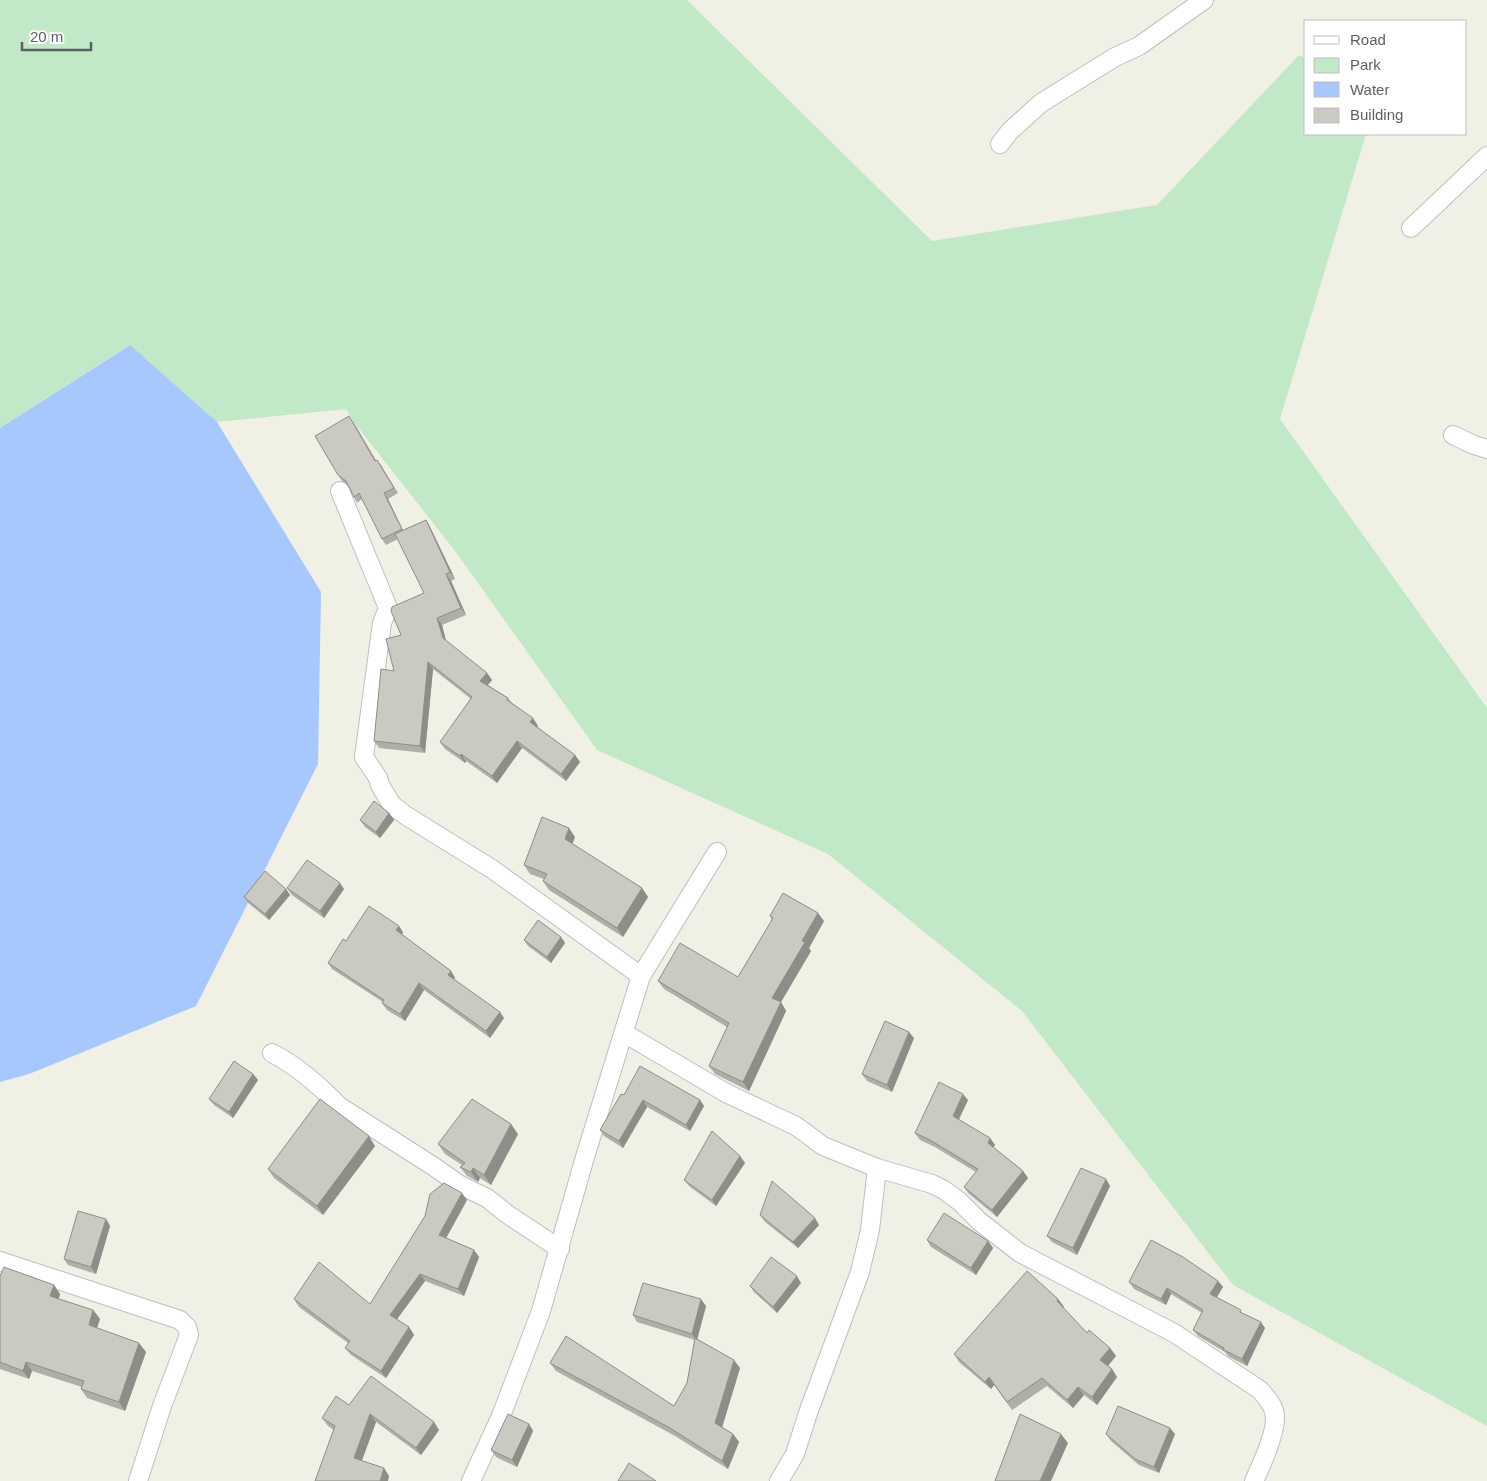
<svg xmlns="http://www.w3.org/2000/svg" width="1487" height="1481" viewBox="0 0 1487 1481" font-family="Helvetica,sans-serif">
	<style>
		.green { fill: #c1e9c8 }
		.water { fill: #a7c8ff }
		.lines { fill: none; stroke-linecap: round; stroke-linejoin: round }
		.minor-casing { stroke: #bdbec5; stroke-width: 20 }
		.minor { stroke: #fff; stroke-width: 18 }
		.wall { fill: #afaea7 }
		.shaded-wall { fill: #8e8d88 }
		.building { fill: #cbcac2; stroke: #8e8d88 }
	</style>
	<rect width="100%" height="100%" fill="#f0f0e5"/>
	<!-- green -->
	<path class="green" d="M0,0H687L932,241L1157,205L1299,55L1306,59V134H1366L1280,419L1487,708V1426L1233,1285L1022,1011L828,854L597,750L455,551L353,421L346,409L217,422L129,345L0,428Z"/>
	<!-- water -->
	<path class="water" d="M130,345L217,422L321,592L318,764L196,1006L29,1074L0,1082V428Z"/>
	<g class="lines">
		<defs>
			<g id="minor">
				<path d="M1000,144L1010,131L1041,103L1115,57L1139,46L1204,0"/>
				<path d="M1411,228L1487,156"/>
				<path d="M1453,435L1474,445L1487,449"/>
				<path d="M340,491L388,608L382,623L364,757L378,778L380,785L392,805L405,815L492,869L641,976"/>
				<path d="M624,1033L726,1093L796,1126L823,1146L877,1168L932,1184L944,1190L959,1201L979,1221L1020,1253L1174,1333L1260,1390C1266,1397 1275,1406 1275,1417C1276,1433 1261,1466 1254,1481"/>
				<path d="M272,1053C297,1066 319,1085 339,1106L433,1166L460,1185L487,1198L507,1214L560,1249"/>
				<path d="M0,1261L180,1320L187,1327L189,1335L162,1406L138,1481"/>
				<path d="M471,1481L501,1416L541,1311L585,1157L641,976L717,852"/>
				<path d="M779,1481L795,1454L808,1413L860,1272L870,1230L877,1168"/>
			</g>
		</defs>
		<!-- minor casing -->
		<use href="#minor" class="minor-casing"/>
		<!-- minor -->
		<use href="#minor" class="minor"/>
	</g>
	<!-- wall -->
	<g class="wall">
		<path d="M353,421L376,460H377L381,465L398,493L388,499L403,530L426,520L430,527L455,579L451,581L466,615L442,625L446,641L487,673L492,680L488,685L508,698L512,703L538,726L537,727L575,755L580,762L566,781L522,748L497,783L466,761L465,763L445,749L440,742L471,699L433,669L425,753L379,748L374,741L394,671L401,635L424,593L398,539L386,545L382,539L362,499L357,503L348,485L342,481L338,475Z"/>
		<path d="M389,813L394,820L380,838L365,827L360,820Z"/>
		<path d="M575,837L572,844L642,888L648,897L623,937L549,890L543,881L544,879L530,874L524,865Z"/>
		<path d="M287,888L344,889L324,918L292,895Z"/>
		<path d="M286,889L290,895L269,920L248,903L244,897Z"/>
		<path d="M770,916L824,921L809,948L811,951L781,1002L786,1011L749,1091L715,1074L709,1066L727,1027L664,989L658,981L738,977L772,920Z"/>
		<path d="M403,932L402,935L451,971L455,978L454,979L504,1018L490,1038L424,990L405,1021L387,1010L382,1003L383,1002L332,969L328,963L346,941Z"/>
		<path d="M561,937L565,943L551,963L528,946L524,940Z"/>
		<path d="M914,1038L892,1092L867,1081L862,1074Z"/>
		<path d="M253,1074L258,1080L233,1118L214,1105L209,1099Z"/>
		<path d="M624,1095L700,1100L704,1106L690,1131L647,1107L623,1148L604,1136L600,1130Z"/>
		<path d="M968,1100L959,1120L990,1138L995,1145L993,1147L1023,1171L1028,1178L997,1217L968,1193L964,1187L976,1172L935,1147L920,1140L915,1133Z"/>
		<path d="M518,1134L491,1185L480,1178L478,1182L467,1176L460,1167L462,1165L445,1154L438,1144Z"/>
		<path d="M375,1146L323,1215L274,1178L268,1169Z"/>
		<path d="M740,1156L745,1163L716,1206L689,1186L684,1180Z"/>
		<path d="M1106,1179L1110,1186L1077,1255L1052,1242L1047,1236Z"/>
		<path d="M467,1200L446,1238L474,1250L479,1257L464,1296L425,1281L397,1319L409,1327L414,1335L386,1378L351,1355L345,1348L348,1343L299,1307L294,1299L370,1304Z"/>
		<path d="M760,1215L819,1225L798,1248L765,1222Z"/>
		<path d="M106,1219L110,1226L96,1274L68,1265L64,1259Z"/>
		<path d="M927,1240L988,1241L993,1248L976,1275L931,1247Z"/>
		<path d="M0,1276L54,1285L60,1294L59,1299L93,1310L100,1319L97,1328L146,1352L125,1411L87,1398L81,1389L82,1387L32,1371L29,1379L0,1369Z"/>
		<path d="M1218,1281L1223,1287L1217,1297L1265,1328L1247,1366L1231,1358L1228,1356L1225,1352L1198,1336L1193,1330L1202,1313L1171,1294L1166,1305L1134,1289L1129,1282Z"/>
		<path d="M801,1283L777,1313L754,1292L750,1286Z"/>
		<path d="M1058,1299L1064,1307L1063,1308L1087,1333L1110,1348L1116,1356L1108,1366L1112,1369L1117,1377L1097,1405L1084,1395L1073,1408L1047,1386L1012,1410L994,1385L991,1389L959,1362L954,1354Z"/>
		<path d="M706,1306L697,1340L740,1368L722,1427L733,1434L739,1442L728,1469L675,1436L556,1371L550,1363L674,1406L687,1383L695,1340L637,1322L633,1315Z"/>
		<path d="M349,1405L434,1422L439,1430L421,1455L376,1422L361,1461L389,1476L315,1481L334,1430L328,1426L322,1418Z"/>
		<path d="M529,1424L533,1431L517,1467L496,1457L491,1450Z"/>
		<path d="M1106,1434H1175L1159,1473L1139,1465L1111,1441Z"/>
	</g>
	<!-- shaded-wall -->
	<g class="shaded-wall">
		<path d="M384,493L388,499L405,535Z"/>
		<path d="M426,520L430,527L455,579L450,572Z"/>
		<path d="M446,574L451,581L466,615L461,608Z"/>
		<path d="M437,618L442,625L447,645L443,638Z"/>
		<path d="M428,662L433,669L425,753L420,746Z"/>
		<path d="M487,673L492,680L485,688L480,681Z"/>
		<path d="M533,718L538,726L535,729L530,722Z"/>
		<path d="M517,741L522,748L497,783L492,776Z"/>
		<path d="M461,754L466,761L465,763L460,756Z"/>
		<path d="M575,755L580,762L566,781L561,774Z"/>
		<path d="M389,813L394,820L380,838L376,832Z"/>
		<path d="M569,828L575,837L571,848L565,839Z"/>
		<path d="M340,883L344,889L324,918L320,911Z"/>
		<path d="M642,888L648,897L623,937L617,928Z"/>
		<path d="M286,889L290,895L269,920L265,914Z"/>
		<path d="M818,913L824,921L809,948L811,951L781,1002L786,1011L749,1091L743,1082L772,998L802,941Z"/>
		<path d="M399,926L403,932L400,937L396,930Z"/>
		<path d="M561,937L565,943L551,963L547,957Z"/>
		<path d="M451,971L455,978L453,981L448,975Z"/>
		<path d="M419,983L424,990L405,1021L400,1014Z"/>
		<path d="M500,1012L504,1018L490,1038L486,1031Z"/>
		<path d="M909,1032L914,1038L892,1092L887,1085Z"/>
		<path d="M253,1074L258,1080L233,1118L229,1112Z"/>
		<path d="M963,1094L968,1100L957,1122L953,1116Z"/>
		<path d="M643,1100L647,1107L623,1148L619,1141Z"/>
		<path d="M700,1100L704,1106L690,1131L686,1125Z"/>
		<path d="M511,1124L518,1134L491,1185L484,1175Z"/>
		<path d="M369,1136L375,1146L323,1215L317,1206Z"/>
		<path d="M990,1138L995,1145L992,1149L988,1143Z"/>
		<path d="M740,1156L745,1163L716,1206L712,1200Z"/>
		<path d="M473,1168L480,1178L478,1182L471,1172Z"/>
		<path d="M1023,1171L1028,1178L997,1217L992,1210Z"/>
		<path d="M1106,1179L1110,1186L1077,1255L1073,1248Z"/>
		<path d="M462,1193L467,1200L444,1242L439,1235Z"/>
		<path d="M815,1218L819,1225L798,1248L793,1242Z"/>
		<path d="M106,1219L110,1226L96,1274L91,1267Z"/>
		<path d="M988,1241L993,1248L976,1275L971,1268Z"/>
		<path d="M474,1250L479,1257L464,1296L458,1289Z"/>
		<path d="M420,1274L425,1281L395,1322L390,1315Z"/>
		<path d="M797,1276L801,1283L777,1313L773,1307Z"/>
		<path d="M1218,1281L1223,1287L1215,1300L1210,1294Z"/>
		<path d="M54,1285L60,1294L56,1305L50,1296Z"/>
		<path d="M1167,1288L1171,1294L1166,1305L1161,1299Z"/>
		<path d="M701,1299L706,1306L697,1340L692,1334Z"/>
		<path d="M1058,1299L1064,1307L1062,1309L1057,1301Z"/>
		<path d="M93,1310L100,1319L95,1334L89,1325Z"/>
		<path d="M1261,1322L1265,1328L1247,1366L1242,1359Z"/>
		<path d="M409,1327L414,1335L386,1378L381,1371Z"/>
		<path d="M139,1343L146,1352L125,1411L119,1402Z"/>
		<path d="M1110,1348L1116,1356L1106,1368L1100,1360Z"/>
		<path d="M734,1360L740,1368L721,1431L715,1423Z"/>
		<path d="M26,1362L32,1371L29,1379L23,1371Z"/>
		<path d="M1112,1369L1117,1377L1097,1405L1092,1397Z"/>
		<path d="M989,1377L994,1385L991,1389L985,1382Z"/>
		<path d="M1078,1387L1084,1395L1073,1408L1067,1400Z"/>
		<path d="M370,1414L376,1422L360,1466L354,1458Z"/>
		<path d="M434,1422L439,1430L421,1455L416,1448Z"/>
		<path d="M529,1424L533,1431L517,1467L512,1460Z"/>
		<path d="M1170,1428L1175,1434L1159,1473L1154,1467Z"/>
		<path d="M733,1434L739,1442L728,1469L722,1461Z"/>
		<path d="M1061,1434L1068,1443L1051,1481H1040Z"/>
		<path d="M384,1468L389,1476L388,1481H380Z"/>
	</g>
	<!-- building -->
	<g class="building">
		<path d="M349,416L375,461L377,460L394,488L384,493L402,529L382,539L359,493L354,497L346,481L338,475L315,436Z"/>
		<path d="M426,520L450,572L446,574L461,608L437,618L443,638L487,673L480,681L508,698L507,700L533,718L530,722L575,755L561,774L517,741L492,776L461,754L460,756L440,742L472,697L428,662L420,746L374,741L381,669L394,671L386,639L401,635L391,611L392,607L424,593L395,534Z"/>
		<path d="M374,801L389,813L376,832L360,820Z"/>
		<path d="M542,817L569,828L565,839L642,888L617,928L543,881L547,874L524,865Z"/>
		<path d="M307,860L340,883L320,911L287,888Z"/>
		<path d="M265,871L286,889L265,914L244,897Z"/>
		<path d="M783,893L818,913L802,941L805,942L772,998L781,1002L743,1082L709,1066L729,1023L658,981L680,943L738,977L773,918L770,916Z"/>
		<path d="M369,906L399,926L396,930L451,971L448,975L500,1012L486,1031L419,983L400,1014L382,1003L384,1000L328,963L343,939L346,941Z"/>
		<path d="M538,920L561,937L547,957L524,940Z"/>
		<path d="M885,1021L909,1032L887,1085L862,1074Z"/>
		<path d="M234,1061L253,1074L229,1112L209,1099Z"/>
		<path d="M640,1066L700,1100L686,1125L643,1100L619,1141L600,1130L621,1094L624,1095Z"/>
		<path d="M939,1082L963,1094L953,1116L990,1138L988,1143L1023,1171L992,1210L964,1187L978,1169L930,1140L915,1133Z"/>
		<path d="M320,1099L369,1136L317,1206L268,1169Z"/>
		<path d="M472,1099L511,1124L484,1175L473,1168L471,1172L460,1167L465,1163L438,1144Z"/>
		<path d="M712,1131L740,1156L712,1200L684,1180Z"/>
		<path d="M1081,1168L1106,1179L1073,1248L1047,1236Z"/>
		<path d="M772,1181L815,1218L793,1242L760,1215Z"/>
		<path d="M444,1183L462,1193L439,1235L474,1250L458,1289L420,1274L390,1315L409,1327L381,1371L345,1348L350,1341L294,1299L319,1262L370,1304L425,1216L430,1194Z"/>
		<path d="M78,1211L106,1219L91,1267L64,1259Z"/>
		<path d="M944,1213L988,1241L971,1268L927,1240Z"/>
		<path d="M1151,1240L1183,1257L1218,1281L1210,1294L1241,1310L1240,1312L1261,1322L1242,1359L1226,1351L1223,1350L1224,1348L1193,1330L1203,1310L1167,1288L1161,1299L1129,1282Z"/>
		<path d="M771,1257L797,1276L773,1307L750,1286Z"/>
		<path d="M4,1267L54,1285L50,1296L93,1310L89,1325L139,1343L119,1402L81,1389L84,1381L26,1362L23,1371L0,1362V1276Z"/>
		<path d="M1027,1271L1058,1299L1057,1301L1087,1333L1089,1330L1110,1348L1100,1360L1112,1369L1092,1397L1078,1387L1067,1400L1042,1378L1007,1402L989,1377L985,1382L954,1354Z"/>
		<path d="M643,1283L701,1299L692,1334L633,1315Z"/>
		<path d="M566,1336L674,1406L687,1383L695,1338L734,1360L715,1423L733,1434L722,1461L670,1428L550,1363Z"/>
		<path d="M371,1376L434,1422L416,1448L370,1414L354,1458L384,1468L380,1481H315L335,1426L322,1418L336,1396L349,1405Z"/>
		<path d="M1118,1406L1170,1428L1154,1467L1135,1459L1106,1434Z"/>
		<path d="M508,1414L529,1424L512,1460L491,1450Z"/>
		<path d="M1020,1414L1061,1434L1040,1481H995Z"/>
		<path d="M629,1463L656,1481H618Z"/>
	</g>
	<!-- legend -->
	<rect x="1304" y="20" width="162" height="115" fill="#ffffff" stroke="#bebfc2"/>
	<rect x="1314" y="36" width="25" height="8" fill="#ffffff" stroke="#bebfc2"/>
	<text x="1350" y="45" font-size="15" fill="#5d5f67">Road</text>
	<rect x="1314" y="58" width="25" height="15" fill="#c1e9c8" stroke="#bebfc2"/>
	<text x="1350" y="70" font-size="15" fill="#5d5f67">Park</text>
	<rect x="1314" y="82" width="25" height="15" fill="#a7c8ff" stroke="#bebfc2"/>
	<text x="1350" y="95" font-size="15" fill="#5d5f67">Water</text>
	<rect x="1314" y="108" width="25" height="15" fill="#cbcac2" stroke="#bebfc2"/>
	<text x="1350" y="120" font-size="15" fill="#5d5f67">Building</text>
	<!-- scale -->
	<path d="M22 42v8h69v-8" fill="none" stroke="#5d5f67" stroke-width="2.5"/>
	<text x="30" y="42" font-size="15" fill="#5d5f67" stroke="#ffffff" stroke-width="4" paint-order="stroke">20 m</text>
</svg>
